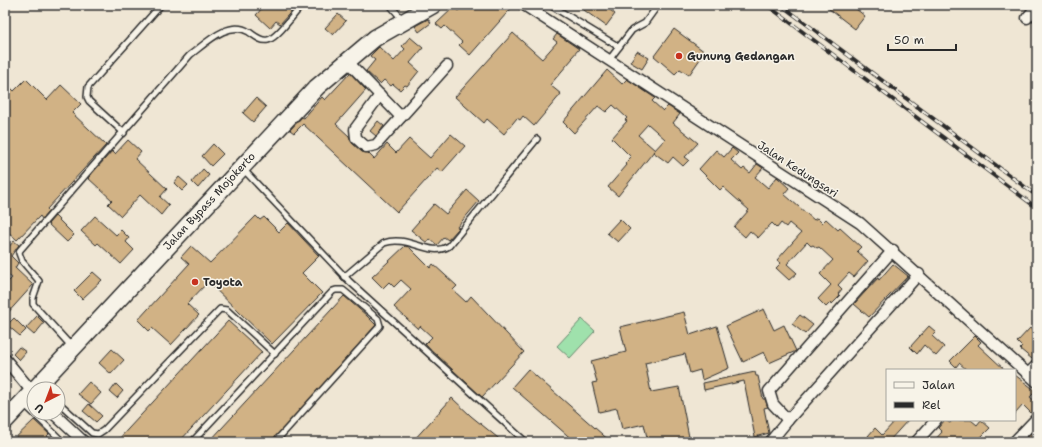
<svg xmlns="http://www.w3.org/2000/svg" width="1042" height="447" viewBox="0 0 1042 447" font-family="'Shantell Sans',sans-serif">
	<style>
		.green { fill: #9fe1ac; stroke: #65866c }
		.building { fill: #d1b285; stroke: #2b2b2b }
		.lines { fill: none; stroke-linecap: round; stroke-linejoin: round }
		.service-casing { stroke: #2b2b2b; stroke-width: 8 }
		.minor-casing { stroke: #2b2b2b; stroke-width: 13 }
		.trunk-casing { stroke: #2b2b2b; stroke-width: 19 }
		.service { stroke: #f7f3e8; stroke-width: 5 }
		.minor { stroke: #f7f3e8; stroke-width: 10 }
		.trunk { stroke: #f7f3e8; stroke-width: 16 }
		.rail-casing { stroke: #2b2b2b; stroke-width: 4 }
		.rail { stroke: #f7f3e8; stroke-width: 2.5; stroke-dasharray: 8; stroke-linecap: butt }
		.poi-dot { fill: #c8321e; stroke: #f7f3e8; stroke-width: 1.5 }
		.labels { text-anchor: middle; stroke-width: 3; stroke-linejoin: round; paint-order: stroke }
		.poi-label { font-size: 11px; font-weight: bold; fill: #2b2b2b; stroke: #f7f3e8; text-anchor: start }
		.street-label { font-size: 11px; fill: #2b2b2b; stroke: #f7f3e8 }
	</style>
	<rect width="100%" height="100%" fill="#efe6d4"/>
	<filter id="ink" filterUnits="userSpaceOnUse"><feTurbulence type="fractalNoise" baseFrequency=".025" numOctaves="2"/><feDisplacementMap in="SourceGraphic" scale="8" xChannelSelector="R" yChannelSelector="G"/><feConvolveMatrix kernelMatrix="1 2 1 2 8 2 1 2 1" color-interpolation-filters="sRGB"/></filter>
	<g filter="url(#ink)">
		<!-- green -->
		<path class="green" d="M582,319L595,331L570,358L557,346Z"/>
		<!-- building -->
		<g class="building">
			<path d="M265,5H297L280,24L276,21L270,28L256,15Z"/>
			<path d="M463,5H514L470,55L459,45L462,42L445,26L442,29L436,24L454,7L458,11Z"/>
			<path d="M577,5H604L615,14L606,26Z"/>
			<path d="M824,5H851L865,16L855,29Z"/>
			<path d="M338,14L346,21L333,35L325,28Z"/>
			<path d="M428,19L431,23L419,32L415,26Z"/>
			<path d="M674,29L705,52L689,75L680,69L675,74L654,56Z"/>
			<path d="M513,33L542,59L557,42L553,39L557,34L579,49L572,57L573,58L550,85L561,94L534,126L523,116L520,120L517,118L504,134L487,119L484,123L455,97Z"/>
			<path d="M410,37L423,48L410,63L419,71L407,86L405,85L400,90L393,84L391,86L384,80L380,84L366,71L375,60L370,56L379,47L394,61L405,49L402,46Z"/>
			<path d="M637,51L649,58L642,69L630,62Z"/>
			<path d="M607,70L622,84L627,79L655,98L652,101L663,111L668,106L680,114L673,123L698,143L685,157L689,160L683,166L673,157L668,163L653,152L665,139L648,124L638,135L655,150L618,196L608,187L627,165L625,163L631,157L612,138L627,121L625,120L627,118L613,105L606,112L598,106L574,133L563,122Z"/>
			<path d="M350,73L366,90L336,124L349,136L352,143L362,152L368,153L374,159L387,144L396,153L409,139L430,158L451,134L465,146L442,172L437,168L397,212L303,124L294,133L290,130L302,117L304,118L322,97L325,100Z"/>
			<path d="M26,79L47,100L61,85L81,104L72,113L106,145L47,209L49,211L42,219L40,216L17,240L5,229V82L14,91Z"/>
			<path d="M256,98L266,107L253,122L243,113Z"/>
			<path d="M378,121L384,126L376,136L370,131Z"/>
			<path d="M128,140L141,152L135,159L167,189L160,197L169,205L161,215L140,195L121,216L108,204L112,200L88,178L112,151L115,154Z"/>
			<path d="M213,144L223,154L211,166L202,156Z"/>
			<path d="M732,148L738,153L731,160L742,170L744,168L750,173L757,164L763,168L755,177L768,188L777,177L789,188L784,194L814,220L817,218L822,223L826,219L838,230L840,228L861,247L857,251L868,261L854,277L849,273L838,285L842,289L838,294L840,296L832,304L831,302L826,307L818,299L831,285L820,274L833,260L819,247L817,248L813,245L811,246L807,242L787,264L797,273L789,280L776,268L781,263L777,260L801,233L789,223L786,227L781,223L777,228L772,223L758,238L750,231L745,237L734,227L749,210L723,187L720,190L699,169L716,150L724,157Z"/>
			<path d="M203,169L209,175L198,188L192,182Z"/>
			<path d="M179,177L188,185L182,191L174,183Z"/>
			<path d="M467,190L479,201L457,227L459,228L448,240L444,237L437,245L430,239L427,243L411,230L434,204L446,214Z"/>
			<path d="M55,216L74,235L67,242L48,224Z"/>
			<path d="M95,216L116,235L121,230L129,238L126,242L134,250L121,264L98,243L96,245L81,231Z"/>
			<path d="M256,216L260,220L264,217L279,232L288,223L319,256L302,273L322,293L272,344L208,282L187,304L199,315L171,345L152,328L149,331L138,320L189,264L181,257L191,246L210,263Z"/>
			<path d="M620,219L630,229L618,242L607,233Z"/>
			<path d="M14,241L19,245L11,256L18,263L15,268L33,285L5,316V285L12,278L5,272V251Z"/>
			<path d="M405,246L409,247L430,268L433,264L457,286L453,290L466,302L471,296L524,352L482,397L425,344L432,337L420,326L418,329L394,307L411,289L401,280L394,287L389,282L383,288L372,277Z"/>
			<path d="M893,264L908,276L869,317L854,304L878,278L879,280Z"/>
			<path d="M93,272L102,280L82,299L74,291Z"/>
			<path d="M344,296L366,315L376,325L271,442H209Z"/>
			<path d="M764,309L774,330L784,325L796,351L769,363L764,352L743,362L726,326Z"/>
			<path d="M684,312L690,335L717,326L729,368L702,380L700,370L690,373L685,354L645,363L651,392L679,387L690,442H648L644,424L622,429L617,408L599,412L592,383L597,382L591,361L626,352L620,327Z"/>
			<path d="M800,315L813,325L805,334L792,324Z"/>
			<path d="M37,316L44,323L34,335L26,328Z"/>
			<path d="M14,318L26,330L20,336L7,325Z"/>
			<path d="M228,321L262,352L179,442H116Z"/>
			<path d="M929,326L936,332L932,336L944,347L936,356L924,345L917,354L910,347Z"/>
			<path d="M1030,328L1037,334V354L1032,359L1020,349L1022,347L1017,342Z"/>
			<path d="M975,336L981,342L978,345L1005,370H967L959,363L956,367L950,361Z"/>
			<path d="M19,347L26,352L19,360L13,354Z"/>
			<path d="M112,349L124,360L111,374L99,363Z"/>
			<path d="M528,369L611,442H575L512,387Z"/>
			<path d="M755,372L756,376H758L763,399H765L768,407L764,408L769,433L755,437L744,381L704,390L703,383Z"/>
			<path d="M1015,375L1036,391L1030,397L1037,403V412L1032,414L1023,405L1015,414Z"/>
			<path d="M89,382L101,393L91,404L78,394Z"/>
			<path d="M116,384L123,391L117,398L110,392Z"/>
			<path d="M452,398L471,416L503,442H412Z"/>
			<path d="M89,404L102,416L96,422L83,411Z"/>
			<path d="M34,420L49,434L47,436L54,442H11Z"/>
			<path d="M896,420H908L889,441L890,442H874L868,436L875,428L882,435Z"/>
			<path d="M945,420L950,423L953,420H971L977,425L981,420L990,428L976,442H933L942,432L938,428Z"/>
			<path d="M1037,427V442H1023Z"/>
		</g>
		<g class="lines">
			<defs>
				<g id="service">
					<path d="M390,5L402,19"/>
					<path d="M550,5L619,47"/>
					<path d="M609,60L632,30L645,23L658,5"/>
					<path d="M124,133L89,101L87,97L88,87L161,5"/>
					<path d="M243,169L349,281L526,442"/>
					<path d="M344,277L384,243C408,234 430,258 449,246L537,139"/>
					<path d="M71,346L33,304V298L39,281L22,261L19,253L20,250L190,55C205,44 229,19 249,32C254,35 261,42 268,40C277,38 295,13 302,5"/>
					<path d="M58,402L92,433L98,434L104,430L220,309L227,310L275,354"/>
					<path d="M24,404L63,442"/>
					<path d="M192,442L333,291L336,290H343L378,319L380,326L275,442"/>
				</g>
				<g id="minor">
					<path d="M524,5L860,223L1037,382"/>
					<path d="M1027,18L1037,6"/>
					<path d="M348,62L401,117"/>
					<path d="M380,95L355,129L356,138L366,147L376,145L447,66"/>
					<path d="M893,250L769,391L773,404L788,420L919,274"/>
					<path d="M5,359L34,394"/>
					<path d="M1029,373L1037,365"/>
					<path d="M53,413L84,442"/>
					<path d="M770,442L788,420"/>
					<path d="M916,442L936,420"/>
					<path d="M1014,442L1037,418"/>
				</g>
				<path id="trunk" d="M5,421L317,87L375,38L433,5"/>
			</defs>
			<!-- service casing -->
			<use href="#service" class="service-casing"/>
			<!-- minor casing -->
			<use href="#minor" class="minor-casing"/>
			<!-- trunk casing -->
			<use href="#trunk" class="trunk-casing"/>
			<!-- service -->
			<use href="#service" class="service"/>
			<!-- minor -->
			<use href="#minor" class="minor"/>
			<!-- trunk -->
			<use href="#trunk" class="trunk"/>
			<defs>
				<g id="rail">
					<path d="M767,5L1037,208"/>
					<path d="M781,5L1037,196"/>
				</g>
			</defs>
			<!-- rail casing -->
			<use href="#rail" class="rail-casing"/>
			<!-- rail -->
			<use href="#rail" class="rail"/>
		</g>
	</g>
	<!-- markers -->
	<g class="poi-dot">
		<circle cx="679" cy="56" r="4"/>
		<circle cx="195" cy="282" r="4"/>
	</g>
	<g class="labels">
		<!-- poi labels -->
		<g class="poi-label">
			<text x="687" y="60">Gunung Gedangan</text>
			<text x="203" y="286">Toyota</text>
		</g>
		<!-- street labels -->
		<g class="street-label">
			<text transform="translate(798 169) rotate(33)" y="4">Jalan Kedungsari</text>
			<text transform="translate(209 201) rotate(-47)" y="4">Jalan Bypass Mojokerto</text>
		</g>
	</g>
	<!-- margin -->
	<rect width="1042" height="447" fill="none" stroke="#f7f3e8" stroke-width="20"/>
	<rect x="10" y="10" width="1022" height="427" fill="none" stroke="#2b2b2b" stroke-width="1.5" filter="url(#ink)"/>
	<!-- legend -->
	<rect x="886" y="369" width="130" height="52" fill="#f7f3e8" stroke="#a5a39c"/>
	<rect x="894" y="382" width="20" height="6" fill="#f7f3e8" stroke="#a5a39c"/>
	<text x="922" y="389" font-size="12" fill="#2b2b2b">Jalan</text>
	<rect x="894" y="402" width="20" height="6" fill="#2b2b2b" stroke="#a5a39c"/>
	<text x="922" y="409" font-size="12" fill="#2b2b2b">Rel</text>
	<!-- north arrow -->
	<g transform="translate(46 401) rotate(222)"><circle r="19" fill="#f7f3e8" stroke="#a5a39c"/>
	<path d="M0-3L7 15L0 10L-7 15Z" fill="#c8321e"/>
	<text y="-6" font-size="11" font-weight="bold" text-anchor="middle" fill="#2b2b2b">U</text>
	</g>
	<!-- scale -->
	<path d="M888 44v6h68v-6" fill="none" stroke="#2b2b2b" stroke-width="2"/>
	<text x="894" y="44" font-size="12" fill="#2b2b2b" stroke="#f7f3e8" stroke-width="3" paint-order="stroke">50 m</text>
</svg>
